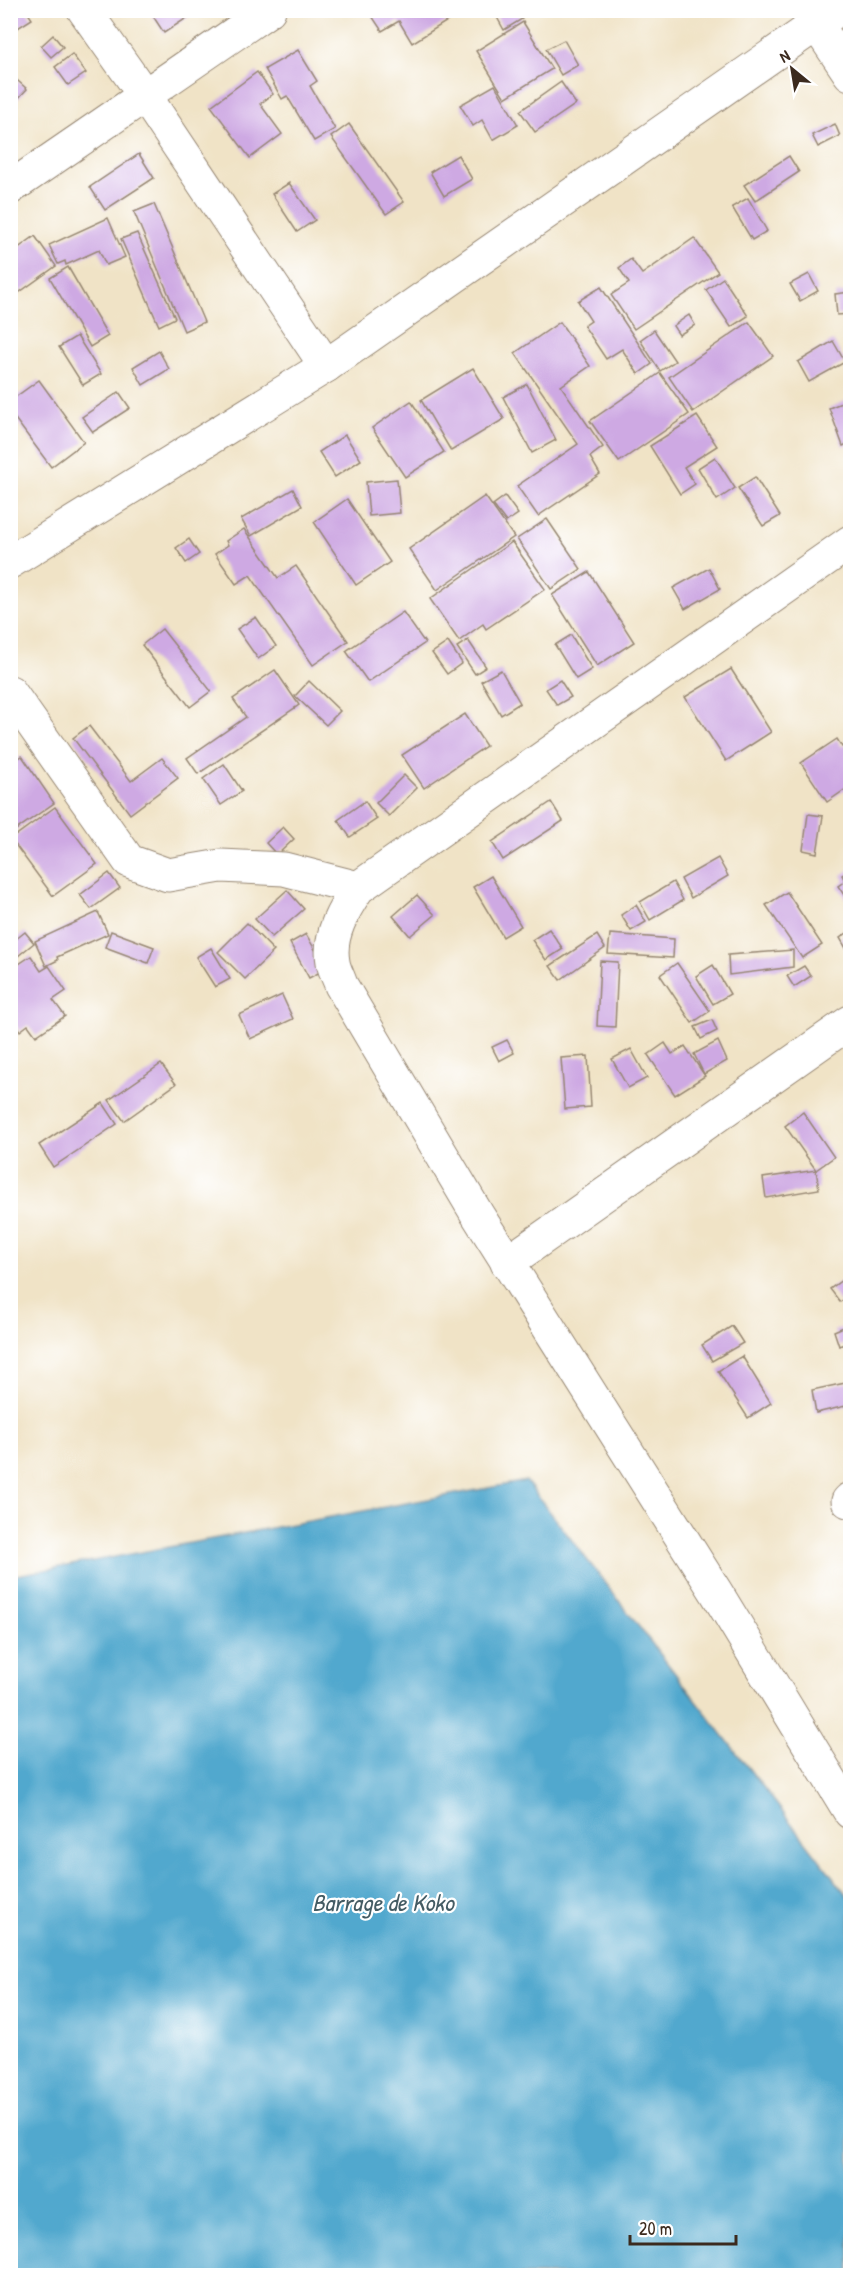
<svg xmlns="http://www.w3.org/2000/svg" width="861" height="2286" viewBox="0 0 861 2286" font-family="'Patrick Hand',sans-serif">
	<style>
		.water { fill: #51a8ce; stroke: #466976; stroke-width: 1.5 }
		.building { fill: #cea9e3 }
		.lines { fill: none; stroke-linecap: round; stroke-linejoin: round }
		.minor-casing { stroke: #968672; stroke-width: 35 }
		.minor { stroke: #fff; stroke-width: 33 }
		.labels { text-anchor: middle; stroke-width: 4.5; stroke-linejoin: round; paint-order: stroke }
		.water-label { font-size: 24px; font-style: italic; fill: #445c64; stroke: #fff }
	</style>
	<rect width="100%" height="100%" fill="#fff"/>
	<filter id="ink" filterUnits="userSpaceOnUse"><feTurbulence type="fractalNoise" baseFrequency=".0167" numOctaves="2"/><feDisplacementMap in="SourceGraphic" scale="12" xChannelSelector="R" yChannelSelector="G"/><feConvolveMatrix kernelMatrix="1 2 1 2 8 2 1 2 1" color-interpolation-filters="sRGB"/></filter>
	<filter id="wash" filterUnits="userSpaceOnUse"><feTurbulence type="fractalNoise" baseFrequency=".008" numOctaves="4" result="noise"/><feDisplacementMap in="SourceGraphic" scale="24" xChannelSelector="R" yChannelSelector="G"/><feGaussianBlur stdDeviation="1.35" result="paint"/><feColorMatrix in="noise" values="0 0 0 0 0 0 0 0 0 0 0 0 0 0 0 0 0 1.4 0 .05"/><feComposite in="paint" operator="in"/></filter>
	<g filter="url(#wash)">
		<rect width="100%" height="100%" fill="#f0e3c6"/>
		<!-- water -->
		<path class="water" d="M526,1481L850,1899V2275H11V1576Z"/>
		<g id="blocks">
			<!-- building -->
			<g class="building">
				<path d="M10,10H26L32,19L10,33Z"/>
				<path d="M149,10H199L164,33Z"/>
				<path d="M381,10H465L412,43L399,21L382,31L372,16Z"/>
				<path d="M493,10H517L522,19L504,30Z"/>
				<path d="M523,22L552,69L505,98L476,51Z"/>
				<path d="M53,35L63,47L51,57L41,46Z"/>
				<path d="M564,40L578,65L561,75L546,49Z"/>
				<path d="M298,50L317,81L310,86L335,129L314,141L287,96L282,99L265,69Z"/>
				<path d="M72,54L86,73L68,85L55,67Z"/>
				<path d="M257,72L273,94L260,104L282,134L250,158L211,106Z"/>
				<path d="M10,74L27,89L10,107Z"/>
				<path d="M561,82L576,104L535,132L520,111Z"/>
				<path d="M495,85L518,125L493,140L482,120L473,126L460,105Z"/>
				<path d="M349,124L404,202L386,214L331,137Z"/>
				<path d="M835,124L840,136L818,147L812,135Z"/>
				<path d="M139,154L154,178L105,210L90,187Z"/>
				<path d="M458,155L472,179L444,196L430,172Z"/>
				<path d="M789,156L799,172L755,201L744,185Z"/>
				<path d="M289,183L315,220L297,232L272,194Z"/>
				<path d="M748,198L767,231L752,240L732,207Z"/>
				<path d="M154,204L204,322L184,331L134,212Z"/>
				<path d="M108,218L125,257L106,265L99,250L66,265L65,261L58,264L49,245Z"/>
				<path d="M137,233L175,318L159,326L121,239Z"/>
				<path d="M35,236L56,266L10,299V254Z"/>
				<path d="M694,238L718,272L634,329L611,295L629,283L619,268L631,259L642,274Z"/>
				<path d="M68,267L108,336L90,347L50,278Z"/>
				<path d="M809,274L818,291L800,301L790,284Z"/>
				<path d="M723,278L748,316L731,327L706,290Z"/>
				<path d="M601,287L652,364L638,374L622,349L606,359L584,326L591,321L578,301Z"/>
				<path d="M850,292V314L837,315L835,294Z"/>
				<path d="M689,315L695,325L679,335L673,326Z"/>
				<path d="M560,322L590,366L561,386L603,447L590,457L600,474L538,516L517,486L578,444L515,353Z"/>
				<path d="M749,322L773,356L693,412L669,377Z"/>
				<path d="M654,330L675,361L660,371L640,340Z"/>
				<path d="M77,336L101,374L83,385L59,347Z"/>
				<path d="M833,341L845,362L809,382L798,362Z"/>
				<path d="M159,351L169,369L143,385L133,367Z"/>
				<path d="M473,368L504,419L451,451L421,400Z"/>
				<path d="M660,373L689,414L619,462L590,421Z"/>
				<path d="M39,380L84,442L51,467L10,412V401Z"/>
				<path d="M527,384L556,440L532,453L503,397Z"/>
				<path d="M119,392L130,408L93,432L82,417Z"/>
				<path d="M411,401L444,452L405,477L372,428Z"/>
				<path d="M846,401L850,414V443L843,446L829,408Z"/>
				<path d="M697,416L717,446L684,467L695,484L680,494L650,446Z"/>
				<path d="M345,435L361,460L335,477L319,452Z"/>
				<path d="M715,457L735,488L717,500L698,468Z"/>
				<path d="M755,477L780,516L763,526L738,488Z"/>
				<path d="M397,479L400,513L369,516L366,482Z"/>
				<path d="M293,489L302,506L251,536L241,519Z"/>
				<path d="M485,496L514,537L437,590L409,549Z"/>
				<path d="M505,496L518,514L506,522L493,505Z"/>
				<path d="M347,499L390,562L356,585L314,522Z"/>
				<path d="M547,519L581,569L551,589L517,539Z"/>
				<path d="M244,529L278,578L296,566L348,641L313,665L250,575L236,584L215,554L228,545L226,541Z"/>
				<path d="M189,539L199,554L186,563L176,548Z"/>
				<path d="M512,542L545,589L486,629L483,624L459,641L430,599Z"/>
				<path d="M709,568L720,589L685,609L673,588Z"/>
				<path d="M589,572L634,642L597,666L552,595Z"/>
				<path d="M403,612L425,643L368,682L346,651Z"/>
				<path d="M256,617L276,646L258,659L237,629Z"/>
				<path d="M162,629L211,691L190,707L142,645Z"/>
				<path d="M571,635L592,669L576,679L555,645Z"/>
				<path d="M468,640L486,667L475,674L457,647Z"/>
				<path d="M448,642L462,663L447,674L432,653Z"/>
				<path d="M731,669L771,732L726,761L685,697Z"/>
				<path d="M275,670L299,705L198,774L187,758L246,717L233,699Z"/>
				<path d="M501,670L520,703L501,715L481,681Z"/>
				<path d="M560,680L571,697L557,705L546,689Z"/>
				<path d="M309,681L340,711L326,725L295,696Z"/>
				<path d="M465,714L486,746L424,788L402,755Z"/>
				<path d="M89,726L131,781L162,758L178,778L130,814L73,738Z"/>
				<path d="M837,739L842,747L850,741V786L827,802L801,763Z"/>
				<path d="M22,756L54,803L10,834V764Z"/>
				<path d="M224,764L242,791L221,805L203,779Z"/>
				<path d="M404,775L417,788L389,816L376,803Z"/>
				<path d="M365,801L377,819L350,837L338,820Z"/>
				<path d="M551,802L563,821L503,860L492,842Z"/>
				<path d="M55,807L97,864L53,896L11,839Z"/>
				<path d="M808,814L823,816L817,853L803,850Z"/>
				<path d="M283,827L294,839L277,855L266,843Z"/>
				<path d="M718,858L728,876L691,898L681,879Z"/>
				<path d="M850,870V904L838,886L845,881L842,875Z"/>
				<path d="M109,873L120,888L91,909L80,895Z"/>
				<path d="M491,876L521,926L503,937L473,887Z"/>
				<path d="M673,882L683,900L650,920L640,902Z"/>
				<path d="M287,890L304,909L272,937L255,919Z"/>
				<path d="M787,892L822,945L802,958L766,905Z"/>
				<path d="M417,895L435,915L410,936L393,916Z"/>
				<path d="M636,905L646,922L631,931L621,915Z"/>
				<path d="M98,912L108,934L57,957L58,960L46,966L35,941Z"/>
				<path d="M247,923L274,951L245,979L218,952Z"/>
				<path d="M549,929L563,949L546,960L532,940Z"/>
				<path d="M111,931L154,947L148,963L105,947Z"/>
				<path d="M850,931V955L840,938Z"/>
				<path d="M25,932L34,943L13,960L10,957V944Z"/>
				<path d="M306,934L326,969L309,978L290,943Z"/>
				<path d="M610,934L674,939L673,958L608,954Z"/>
				<path d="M597,935L605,948L560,980L550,966Z"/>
				<path d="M211,948L230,979L215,987L196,957Z"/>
				<path d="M793,950V967L729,975L728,955Z"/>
				<path d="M31,956L41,971L49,966L66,991L53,1000L65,1016L36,1036L28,1025L20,1031L10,1017V970Z"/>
				<path d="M600,961L618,962L615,1027L597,1026Z"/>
				<path d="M677,963L710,1011L692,1023L660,975Z"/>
				<path d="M713,965L730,994L713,1004L696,976Z"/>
				<path d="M804,966L811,976L794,987L787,976Z"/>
				<path d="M282,995L293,1019L250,1039L239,1015Z"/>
				<path d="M712,1020L717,1031L701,1039L695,1027Z"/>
				<path d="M507,1040L514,1053L499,1061L492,1047Z"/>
				<path d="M718,1041L727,1061L704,1074L694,1054Z"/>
				<path d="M665,1043L672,1054L685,1046L705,1076L675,1095L648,1055Z"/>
				<path d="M631,1049L647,1078L628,1088L612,1059Z"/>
				<path d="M588,1056L591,1107L565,1109L561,1058Z"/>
				<path d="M161,1064L176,1084L124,1121L109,1100Z"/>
				<path d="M103,1103L117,1124L53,1167L39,1145Z"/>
				<path d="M803,1112L834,1157L816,1170L785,1126Z"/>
				<path d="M816,1170L819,1189L766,1198L763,1178Z"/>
				<path d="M850,1274V1295L840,1302L830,1289Z"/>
				<path d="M732,1326L743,1343L712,1361L702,1345Z"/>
				<path d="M846,1326L850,1342L839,1346L834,1331Z"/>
				<path d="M742,1356L771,1403L748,1418L718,1371Z"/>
				<path d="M850,1382V1405L816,1413L812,1390Z"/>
			</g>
		</g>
	</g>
	<g filter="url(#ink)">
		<use href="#blocks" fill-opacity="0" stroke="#968672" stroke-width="1.5"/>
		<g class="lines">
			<defs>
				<g id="minor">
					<path d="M84,10L145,96L326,366"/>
					<path d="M807,10L850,74"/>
					<path d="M10,188L269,10"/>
					<path d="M850,542L358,888C344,909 328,935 333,962C334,970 339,978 341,985L477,1214L716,1592L850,1812"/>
					<path d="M10,562L326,366L837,10"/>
					<path d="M10,692L129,861L168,875L221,866L284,869L358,888"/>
					<path d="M507,1263L850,1022"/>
					<path d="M848,1501L850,1499"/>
				</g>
			</defs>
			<!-- minor casing -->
			<use href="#minor" class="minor-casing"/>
			<!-- minor -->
			<use href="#minor" class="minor"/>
		</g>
	</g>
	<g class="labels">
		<!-- water labels -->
		<g class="water-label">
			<text x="383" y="1911">Barrage de Koko</text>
		</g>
	</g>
	<!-- margin -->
	<rect width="861" height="2286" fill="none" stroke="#fff" stroke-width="36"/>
	<!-- north arrow -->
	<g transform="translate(792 69) rotate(330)" stroke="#ffffff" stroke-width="4.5" paint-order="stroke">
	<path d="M0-4.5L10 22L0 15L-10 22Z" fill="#3b2a1e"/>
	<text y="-9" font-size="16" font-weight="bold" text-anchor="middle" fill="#3b2a1e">N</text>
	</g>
	<!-- scale -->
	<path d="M630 2235v9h106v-9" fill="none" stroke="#3b2a1e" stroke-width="3"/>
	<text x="639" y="2235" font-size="18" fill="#3b2a1e" stroke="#ffffff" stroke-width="4.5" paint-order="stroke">20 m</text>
</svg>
